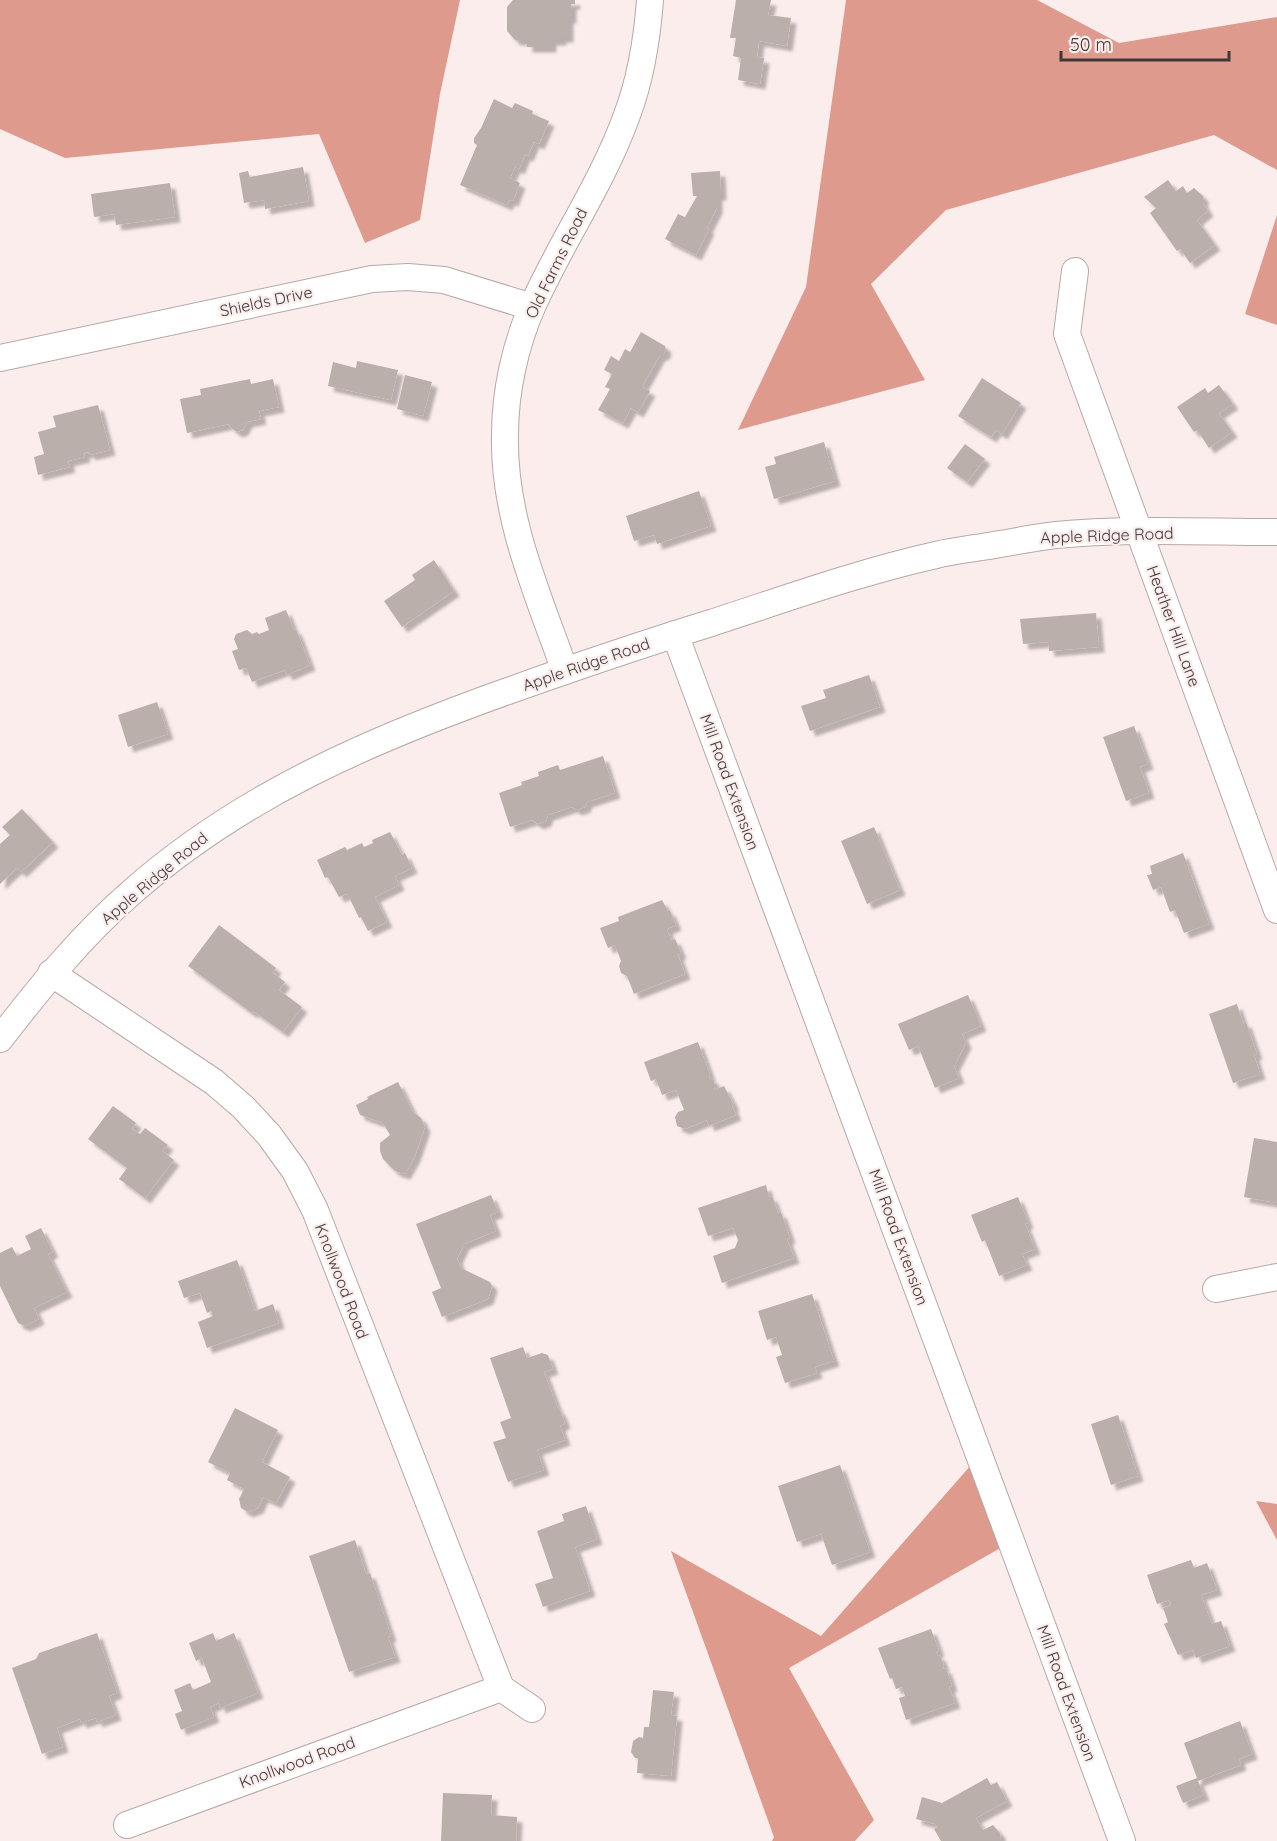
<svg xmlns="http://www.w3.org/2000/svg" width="1277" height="1841" viewBox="0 0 1277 1841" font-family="Quicksand,sans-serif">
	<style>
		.forest { fill: #dd9a8d }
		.building { fill: #bbafac; filter: url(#shadow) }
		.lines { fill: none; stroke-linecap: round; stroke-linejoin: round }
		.minor-casing { stroke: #b5a9a6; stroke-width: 28 }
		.minor { stroke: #fff; stroke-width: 26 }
		.labels { text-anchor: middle; stroke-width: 4.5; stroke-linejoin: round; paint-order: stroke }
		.street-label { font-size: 16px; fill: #3e3938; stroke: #fbedeb }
	</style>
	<defs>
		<filter id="shadow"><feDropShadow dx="5.5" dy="5.5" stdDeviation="1.5" flood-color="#0004"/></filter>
	</defs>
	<rect width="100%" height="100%" fill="#fbedeb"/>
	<!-- forest -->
	<g class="forest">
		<path d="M0,0H460L440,94L420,220L365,243L319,134L65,158L0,129Z"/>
		<path d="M846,0H1037L1119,43L1277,17V170L1214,135L946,210L871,284L925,380L738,430L806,287Z"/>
		<path d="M1277,215V325L1245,314Z"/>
		<path d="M979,1456L1011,1542L789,1668L874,1820L855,1841H772L774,1837L671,1551L821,1636Z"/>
		<path d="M1256,1501L1277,1504V1540Z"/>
	</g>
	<!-- building -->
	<g class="building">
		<path d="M513,0H575V4H571V18H568V37H561V40H551V47H527V40H515L507,31V7Z"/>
		<path d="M736,0H771L768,15L791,18L787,46L759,41L757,57L764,58L760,84L738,80L741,58L733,56L736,38H730Z"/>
		<path d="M494,99L512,108L515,103L533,111L532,114L549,121L539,144L534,142L528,156L525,155L519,169L515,167L510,178L520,183L513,201L509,200L507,205L460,185L477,145L474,143V138L481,128Z"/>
		<path d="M303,167L309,201L265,209L264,200L244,203L239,173L248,171L250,177Z"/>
		<path d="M720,171L721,195H717V208L707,228L709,229L696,255L665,239L678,214L685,217L697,196H693L691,173Z"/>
		<path d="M1168,180L1176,191L1183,186L1187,193L1194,188L1203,196V203L1208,211L1197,220L1215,245L1190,263L1180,249L1177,251L1150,213L1156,208L1144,197Z"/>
		<path d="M170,183L175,217L116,225L114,214L94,217L91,194Z"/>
		<path d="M641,332L665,346L666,350L663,355H660L642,387L650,391L638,412L631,408L623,423L598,410L610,389L605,387L612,374L604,370L611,356L619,361L625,349L630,352Z"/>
		<path d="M357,361L398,370L391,400L328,386L333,362L356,368Z"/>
		<path d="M405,375L432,382L423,416L397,409Z"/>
		<path d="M982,378L1021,403L1002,434L996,430L991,437L958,416Z"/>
		<path d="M250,379L251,384L273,379L279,407L259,411L261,419L247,422L243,430L237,432L230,427L229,424L187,433L180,399L201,395L200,389Z"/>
		<path d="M1219,385L1233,404L1219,413L1232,432L1209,448L1197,430L1194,432L1177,407L1205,388L1208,393Z"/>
		<path d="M98,405L110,450L90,455L89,452L84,453L85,457L68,461L70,467L38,475L34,457L44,454L38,432L56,427L53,416Z"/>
		<path d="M824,442L835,481L774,499L765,467L776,464L774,457Z"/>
		<path d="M965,444L985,459L967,482L947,468Z"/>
		<path d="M699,491L711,526L657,544L654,535L634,541L626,516Z"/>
		<path d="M434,560L454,591L402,627L384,601L415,580L412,575Z"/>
		<path d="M286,610L294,630L296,629L310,665L287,675L285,670L252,682L246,668L239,670L232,651L238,649L234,639L236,634L247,630L252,634L257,632L259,634L269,630L265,618Z"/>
		<path d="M1096,613L1099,647L1049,651L1048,642L1023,644L1020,619Z"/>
		<path d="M869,675L880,707L810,731L801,706L826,698L823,690Z"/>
		<path d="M157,702L168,734L128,747L118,715Z"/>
		<path d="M1134,726L1148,764L1140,767L1149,793L1126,801L1103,737Z"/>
		<path d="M603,756L615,793L587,802L585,807L577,810L572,807L548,815L546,821L538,824L532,820L510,827L499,793L522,785L521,782L539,776L538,772L558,765L560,770Z"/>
		<path d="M22,809L53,842L21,872L17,868L0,884V844L10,835L2,827Z"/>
		<path d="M874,827L900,890L867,904L841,841Z"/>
		<path d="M390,832L402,855L405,853L412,868L395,876L399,885L375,897L387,922L368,931L361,917L359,918L349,897L346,894L339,897L328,877L325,878L317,860L345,847L347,850L362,843L364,847L373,843L372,840Z"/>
		<path d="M1183,853L1209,924L1184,933L1175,910L1170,912L1161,887L1153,890L1147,875L1152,874L1150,866Z"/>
		<path d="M662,900L668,911H670L676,925L667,929L671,940L675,939L681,953L678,955L685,974L634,994L627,976L621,973L619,966L621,961L615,945L608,948L600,928L619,921L618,917Z"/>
		<path d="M219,925L276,968L273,973L285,982L279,990L302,1007L283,1032L253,1011L252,1013L188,966Z"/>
		<path d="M968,995L981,1026L962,1034L966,1043L954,1066L959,1078L935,1088L918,1046L909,1050L898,1024Z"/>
		<path d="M1237,1004L1243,1023L1246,1022L1257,1054L1254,1055L1260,1074L1233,1083L1209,1014Z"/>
		<path d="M698,1042L710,1075L709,1077L713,1079L715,1085L714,1090L724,1086L734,1105L732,1106L736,1115L709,1126L707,1120L685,1129L677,1126L675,1117L678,1112L684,1110L676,1090L662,1095L656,1079L651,1081L644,1062Z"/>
		<path d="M398,1082L413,1112L421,1118L425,1127L415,1156L405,1174L395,1171L383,1159L380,1151V1143L390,1135L383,1123L360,1115L356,1105L368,1099L367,1097Z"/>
		<path d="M113,1106L136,1123L132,1129L140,1134L145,1128L168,1145L162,1151L174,1160L145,1198L119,1179L127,1168L88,1139Z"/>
		<path d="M1254,1138L1277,1142V1203L1244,1197Z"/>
		<path d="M766,1185L769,1197L772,1196L778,1213L781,1212L790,1238L787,1239L794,1258L722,1283L713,1256L735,1248L738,1240L733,1228L708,1236L698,1208Z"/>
		<path d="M491,1195L498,1212L490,1215L496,1231L464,1244L457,1259L461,1268L490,1282L492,1286L488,1299L442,1317L432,1292L441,1288L416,1224Z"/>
		<path d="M1018,1197L1028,1223L1025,1224L1035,1249L1022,1254L1027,1265L999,1276L985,1240L982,1242L971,1215Z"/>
		<path d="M41,1228L53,1252L48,1254L67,1292L34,1308L39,1319L25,1326L18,1323L0,1286V1253L12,1247L17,1256L31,1249L25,1236Z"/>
		<path d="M237,1260L255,1311L273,1304L279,1323L207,1348L198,1322L213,1316L211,1311L207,1313L200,1293L184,1298L178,1281Z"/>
		<path d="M812,1294L834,1361L815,1367L817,1373L785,1383L776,1357L782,1355L776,1337L767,1340L758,1311Z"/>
		<path d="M523,1347L527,1358L542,1353L548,1355L553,1369L544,1372L558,1409L560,1410L565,1423L560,1426L565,1440L537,1450L544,1470L508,1482L493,1442L506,1438L500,1422L511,1418L490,1358Z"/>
		<path d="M235,1408L278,1430L262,1462L290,1477L276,1503L263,1497L258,1508L248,1512L241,1508L239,1499L244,1489L227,1480L230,1473L208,1462Z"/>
		<path d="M1118,1415L1138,1476L1111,1485L1091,1424Z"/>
		<path d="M840,1465L870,1552L832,1565L821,1534L797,1542L778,1486Z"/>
		<path d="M586,1506L597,1539L575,1547L590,1591L543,1607L535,1584L553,1578L537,1531L564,1521L562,1514Z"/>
		<path d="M355,1540L366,1574L370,1573L391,1636L388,1637L395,1657L349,1672L309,1556Z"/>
		<path d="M1191,1560L1194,1568L1207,1563L1217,1590L1201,1595L1212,1624L1221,1621L1230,1646L1196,1658L1193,1650L1178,1655L1164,1624L1168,1622L1163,1608L1171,1605L1169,1600L1157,1604L1147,1575Z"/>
		<path d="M931,1629L939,1651L936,1652L938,1656L940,1655L944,1666L942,1669L946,1668L952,1686L949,1687L955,1703L906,1720L899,1698L905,1696L902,1687L896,1689L892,1678L890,1679L878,1648Z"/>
		<path d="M97,1633L117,1693L109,1696L116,1715L97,1722L96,1718L81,1723L80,1719L57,1728L63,1747L42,1754L12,1668L36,1659L39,1653Z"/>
		<path d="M213,1633L216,1641L234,1633L258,1693L220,1708L219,1703L210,1707L214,1717L181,1730L175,1714L182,1711L174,1690L190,1683L193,1690L211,1682L202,1658L196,1661L189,1643Z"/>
		<path d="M653,1690L674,1692L671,1715L677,1716L671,1776L637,1773L638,1758H635L631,1752L633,1741L639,1737L643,1738L644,1727H649Z"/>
		<path d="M1240,1721L1252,1754L1239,1759L1241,1765L1198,1781L1204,1795L1183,1803L1176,1786L1197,1778L1184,1743Z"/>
		<path d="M987,1778L991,1785L997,1782L1007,1801L976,1818L983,1830L993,1825L1000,1833L1001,1841H941L934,1829L937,1827L935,1824L916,1819L922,1797L942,1803Z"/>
		<path d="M443,1793L492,1795L491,1815L517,1817L516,1841H441Z"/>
	</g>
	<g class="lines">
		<defs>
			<g id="minor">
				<path d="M1075,271L1067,334L1277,910"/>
				<path d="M0,358L372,279L408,277L444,280L532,307"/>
				<path d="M675,634L1122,1841"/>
				<path d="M565,671C538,594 503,518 505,435C505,392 515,346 532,307C561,242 603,182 627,115C641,78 647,40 650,0"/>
				<path d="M51,973L214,1082L243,1107L269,1135L295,1171L315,1210L501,1688"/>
				<path d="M0,1039C41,986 82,935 133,891C242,795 373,739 508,691C575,667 643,644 711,623C785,599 860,572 936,555C957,550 979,548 1000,544C1018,541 1037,537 1056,535C1129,528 1204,532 1277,532"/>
				<path d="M1216,1289L1277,1277"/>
				<path d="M127,1825L501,1688L532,1709"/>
			</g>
		</defs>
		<!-- minor casing -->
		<use href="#minor" class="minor-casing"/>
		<!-- minor -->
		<use href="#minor" class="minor"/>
	</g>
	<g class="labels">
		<!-- street labels -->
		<g class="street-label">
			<text transform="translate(556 263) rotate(-64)" y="6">Old Farms Road</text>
			<text transform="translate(266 301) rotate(-12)" y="6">Shields Drive</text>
			<text transform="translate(1107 535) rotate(-2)" y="6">Apple Ridge Road</text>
			<text transform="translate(1174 626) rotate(70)" y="6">Heather Hill Lane</text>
			<text transform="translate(586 664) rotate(-19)" y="6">Apple Ridge Road</text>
			<text transform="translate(730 782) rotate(70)" y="6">Mill Road Extension</text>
			<text transform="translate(154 878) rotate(-40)" y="6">Apple Ridge Road</text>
			<text transform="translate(899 1237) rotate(70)" y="6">Mill Road Extension</text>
			<text transform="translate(342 1281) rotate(69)" y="6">Knollwood Road</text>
			<text transform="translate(1067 1693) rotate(70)" y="6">Mill Road Extension</text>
			<text transform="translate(297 1762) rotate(-20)" y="6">Knollwood Road</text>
		</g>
	</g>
	<!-- scale -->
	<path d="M1061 51v9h168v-9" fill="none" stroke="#3e3938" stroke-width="3"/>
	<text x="1070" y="51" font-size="18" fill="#3e3938" stroke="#fbedeb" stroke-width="4.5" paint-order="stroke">50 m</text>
</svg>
